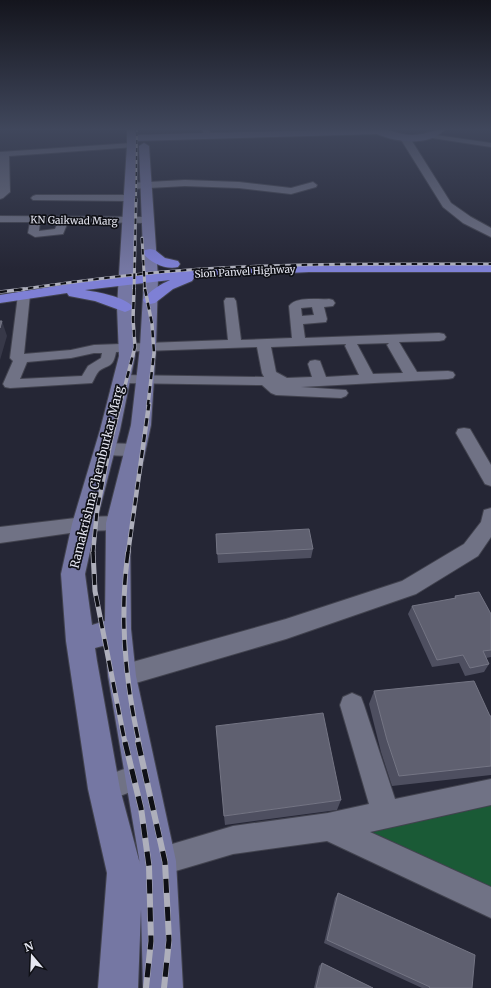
<svg xmlns="http://www.w3.org/2000/svg" width="491" height="988" viewBox="0 0 491 988" font-family="Merriweather,serif">
	<style>
		.green { fill: #1a5a36 }
		.lines { fill: none; stroke-linecap: round; stroke-linejoin: round }
		.minor-casing { stroke: #42434f; stroke-width: 2 }
		.tertiary-casing { stroke: #42434f; stroke-width: 2 }
		.secondary-casing { stroke: #42434f; stroke-width: 2 }
		.trunk-casing { stroke: #42434f; stroke-width: 2 }
		.minor { fill: #707285; fill-rule: evenodd }
		.tertiary { fill: #707285; fill-rule: evenodd }
		.secondary { fill: #7577a3; fill-rule: evenodd }
		.trunk { fill: #7e80d5; fill-rule: evenodd }
		.rail-far5-casing { stroke: #aeafbb; stroke-width: 2 }
		.rail-far4-casing { stroke: #aeafbb; stroke-width: 3 }
		.rail-far3-casing { stroke: #aeafbb; stroke-width: 3.5 }
		.rail-far2-casing { stroke: #aeafbb; stroke-width: 4.5 }
		.rail-far1-casing { stroke: #aeafbb; stroke-width: 5 }
		.rail-casing { stroke: #aeafbb; stroke-width: 6 }
		.rail-far5 { stroke: #0f1016; stroke-width: 1.5; stroke-dasharray: 4; stroke-linecap: butt }
		.rail-far4 { stroke: #0f1016; stroke-width: 2; stroke-dasharray: 5.5; stroke-linecap: butt }
		.rail-far3 { stroke: #0f1016; stroke-width: 2.5; stroke-dasharray: 7; stroke-linecap: butt }
		.rail-far2 { stroke: #0f1016; stroke-width: 3; stroke-dasharray: 8; stroke-linecap: butt }
		.rail-far1 { stroke: #0f1016; stroke-width: 3.5; stroke-dasharray: 11; stroke-linecap: butt }
		.rail { stroke: #0f1016; stroke-width: 5; stroke-dasharray: 14; stroke-linecap: butt }
		.wall { fill: #4e4f60 }
		.shaded-wall { fill: #373848 }
		.building { fill: #5f6070; stroke: #747584 }
		.labels { text-anchor: middle; stroke-width: 3.5; stroke-linejoin: round; paint-order: stroke }
		.far-street-label { font-size: 10px; fill: #e5e6f1; stroke: #0f1016 }
		.street-label { font-size: 12px; fill: #e5e6f1; stroke: #0f1016 }
	</style>
	<rect width="100%" height="100%" fill="#252635"/>
	<!-- green -->
	<path class="green" d="M491,805V902L330,840Z"/>
	<g class="lines">
		<defs>
			<g id="minor">
				<path d="M202,130H209L213,136L212,138H206Z"/>
				<path d="M429,134L491,143V147L432,138L428,136Z"/>
				<path d="M132,143H135V147L9,156L10,192L3,198L0,199V152Z"/>
				<path d="M185,180L239,182L291,188L313,182L317,185L316,187L291,194L239,188L185,186L130,189L126,186L130,183Z"/>
				<path d="M36,195H130L135,198L130,201L33,200L31,198L33,196Z"/>
				<path d="M0,216L148,217L153,220L148,223L68,222L63,234L35,237L28,233L30,222H0ZM40,222H58L55,229L39,231Z"/>
				<path d="M24,291L28,292L30,295L24,354L71,350L94,345L228,340L224,301L226,298H234L236,301L241,340L292,338L289,306C296,296 318,300 329,299L333,300L335,303L333,306L324,307L327,319L326,322L303,324L305,338L439,333L444,334L446,337L444,340L439,341L399,342L417,372L448,371L453,372L455,375L453,378L448,379L301,387L346,390L348,393L346,396L341,398L276,395L271,393L262,385L121,383L116,382L114,379L116,376L121,375L264,377L262,373L257,347L116,352C113,368 109,364 99,371C96,374 94,380 92,383L10,388L5,387L3,384L13,361L10,358L18,295L20,292ZM312,307L314,315L302,316L301,308ZM389,343L387,345L403,373L373,374L357,344ZM346,344L345,346L359,375L326,377L320,361L315,360L310,361L308,364L312,377L287,378L276,372L271,347ZM94,353H102L101,358L88,366L82,376L20,379L27,362L71,358Z"/>
				<path d="M464,428L470,429L491,465V486L485,484L456,433L458,429Z"/>
				<path d="M104,443L135,444L141,446L143,450L141,454C129,457 110,456 98,453L96,449L98,445Z"/>
				<path d="M491,508V537L478,556L416,594L286,639L122,687L114,684L110,676L114,668L122,665L286,619L402,581L464,544L481,522L484,510Z"/>
				<path d="M118,516L125,518L127,523L125,528L118,530L84,531L0,543V527L84,517Z"/>
				<path d="M352,693L361,697L364,705L395,799L491,779V805L370,832L491,887V918L327,841L233,854L152,878L142,874L138,864L142,854L152,850L233,826L328,813L369,804L340,705L343,697Z"/>
				<path d="M140,763L149,767L153,776L149,785L104,802L95,798L91,789L95,780Z"/>
			</g>
			<path id="tertiary" d="M405,135L410,138L451,203L471,217L491,228V237L463,223L443,207L400,138Z"/>
			<path id="secondary" d="M127,130H135L136,135C218,133 300,130 382,130C392,130 401,135 412,135C423,135 433,130 444,130C429,147 395,142 377,134L136,141L133,307L135,356L120,430L96,524L85,574L92,625L105,621L106,523L131,425L140,347L144,278L139,146L144,143L149,146L158,278L156,347L151,425L130,523L131,629L136,676L176,861L183,988H143L141,909L138,988H98L107,873L88,789L66,641L61,574L72,524L100,430L119,356L117,307L127,145ZM106,645L108,676L140,864L120,789L97,661L95,648Z"/>
			<g id="trunk">
				<path d="M150,249L155,250L165,258L178,261L180,264L178,267C166,270 150,263 143,253L145,250Z"/>
				<path d="M346,263L491,264V272H309L194,278L192,281L173,289L155,303L150,304L145,303L143,300C149,291 161,284 170,280L85,290C97,292 126,297 133,307L130,310L125,312L95,301L69,296L67,293L0,303V295L100,279L176,271L237,267Z"/>
			</g>
		</defs>
		<!-- minor casing -->
		<use href="#minor" class="minor-casing"/>
		<!-- tertiary casing -->
		<use href="#tertiary" class="tertiary-casing"/>
		<!-- secondary casing -->
		<use href="#secondary" class="secondary-casing"/>
		<!-- trunk casing -->
		<use href="#trunk" class="trunk-casing"/>
		<!-- minor -->
		<use href="#minor" class="minor"/>
		<!-- tertiary -->
		<use href="#tertiary" class="tertiary"/>
		<!-- secondary -->
		<use href="#secondary" class="secondary"/>
		<!-- trunk -->
		<use href="#trunk" class="trunk"/>
		<defs>
			<path id="rail-far5" d="M136,200L137,130"/>
			<g id="rail-far4">
				<path d="M142,238L145,290"/>
				<path d="M17,290C78,281 139,273 200,269C297,263 394,264 491,264"/>
				<path d="M134,290L136,199"/>
			</g>
			<g id="rail-far3">
				<path d="M145,289L152,324L154,353L148,405"/>
				<path d="M0,292L24,289"/>
				<path d="M120,405L135,347L133,319L134,289"/>
			</g>
			<g id="rail-far2">
				<path d="M93,553L97,511L111,439L120,404"/>
				<path d="M128,553L149,404"/>
			</g>
			<g id="rail-far1">
				<path d="M93,552L95,591L125,743"/>
				<path d="M128,552C119,617 125,680 139,743"/>
			</g>
			<g id="rail">
				<path d="M125,742L141,808L149,866L151,941L146,988"/>
				<path d="M138,742L165,862L169,940L164,988"/>
			</g>
		</defs>
		<!-- rail-far5 casing -->
		<use href="#rail-far5" class="rail-far5-casing"/>
		<!-- rail-far4 casing -->
		<use href="#rail-far4" class="rail-far4-casing"/>
		<!-- rail-far3 casing -->
		<use href="#rail-far3" class="rail-far3-casing"/>
		<!-- rail-far2 casing -->
		<use href="#rail-far2" class="rail-far2-casing"/>
		<!-- rail-far1 casing -->
		<use href="#rail-far1" class="rail-far1-casing"/>
		<!-- rail casing -->
		<use href="#rail" class="rail-casing"/>
		<!-- rail-far5 -->
		<use href="#rail-far5" class="rail-far5"/>
		<!-- rail-far4 -->
		<use href="#rail-far4" class="rail-far4"/>
		<!-- rail-far3 -->
		<use href="#rail-far3" class="rail-far3"/>
		<!-- rail-far2 -->
		<use href="#rail-far2" class="rail-far2"/>
		<!-- rail-far1 -->
		<use href="#rail-far1" class="rail-far1"/>
		<!-- rail -->
		<use href="#rail" class="rail"/>
	</g>
	<!-- wall -->
	<g class="wall">
		<path d="M216,534L313,549L311,558L218,563Z"/>
		<path d="M455,596L491,614V657L486,658L489,664L484,672L465,676L459,663L432,667L408,614L412,606L454,599Z"/>
		<path d="M374,691L491,716V775L392,786L381,752L369,704Z"/>
		<path d="M341,800L337,810L225,825L224,816Z"/>
		<path d="M338,893L472,988H422L324,943L335,898Z"/>
		<path d="M322,963L373,988H314L319,966Z"/>
	</g>
	<!-- shaded-wall -->
	<path class="shaded-wall" d="M2,321L7,336L0,360V328Z"/>
	<!-- building -->
	<g class="building">
		<path d="M0,321H2L0,328Z"/>
		<path d="M309,529L313,549L217,554L216,534Z"/>
		<path d="M479,592L491,614V650L483,651L489,664L470,668L463,655L437,660L412,606L456,598L455,596Z"/>
		<path d="M474,681L490,716H491V766L399,776L387,740L374,691Z"/>
		<path d="M323,713L341,800L224,816L216,726Z"/>
		<path d="M338,893L475,955L472,988H429L430,987L327,940Z"/>
		<path d="M322,963L373,988H316Z"/>
	</g>
	<!-- sky -->
	<linearGradient id="sky" x2="0" y2="1"><stop stop-color="#14151d"/><stop offset="0.48" stop-color="#40475c"/><stop offset="1" stop-color="#40475c" stop-opacity="0"/></linearGradient>
	<rect width="491" height="269" fill="url(#sky)"/>
	<g class="labels">
		<!-- far-street labels -->
		<g class="far-street-label">
			<text transform="translate(74 220) rotate(1)" y="4">KN Gaikwad Marg</text>
			<text transform="translate(245 271) rotate(-3)" y="4">Sion Panvel Highway</text>
		</g>
		<!-- street labels -->
		<g class="street-label">
			<text transform="translate(97 477) rotate(-76)" y="4">Ramakrishna Chemburkar Marg</text>
		</g>
	</g>
	<!-- north arrow -->
	<g transform="translate(32 956) rotate(341)" stroke="#0f1016" stroke-width="3" paint-order="stroke">
	<path d="M0-3L7 15L0 10L-7 15Z" fill="#e5e6f1"/>
	<text y="-6" font-size="11" font-weight="bold" text-anchor="middle" fill="#e5e6f1">N</text>
	</g>
</svg>
